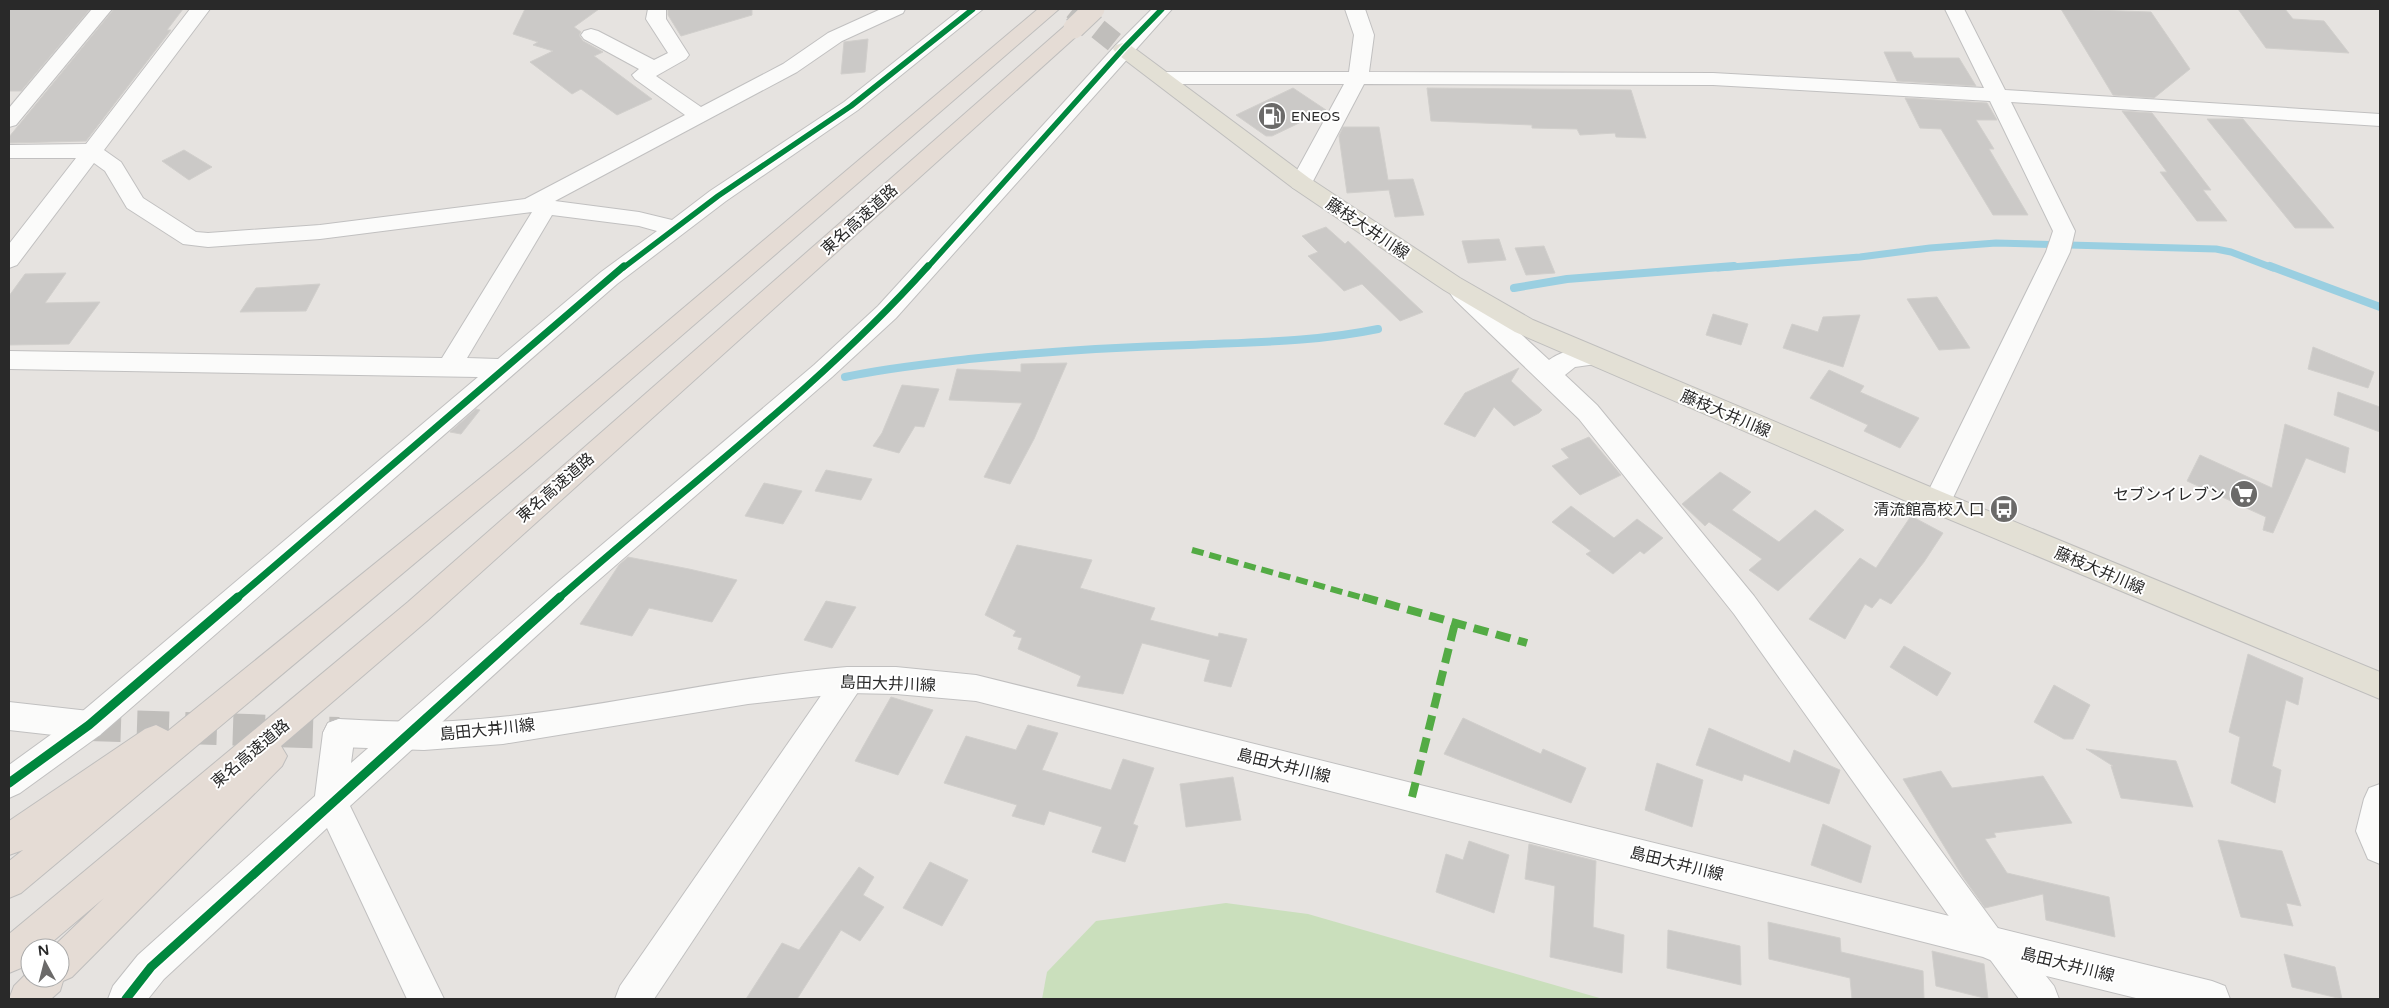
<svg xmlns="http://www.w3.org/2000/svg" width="2389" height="1008" viewBox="0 0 2389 1008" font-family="'Varela Round','Noto Sans JP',sans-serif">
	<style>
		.green { fill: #cadfbc }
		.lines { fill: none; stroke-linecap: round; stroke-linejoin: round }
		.stream-far1 { stroke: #9acfe1; stroke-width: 7 }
		.stream { stroke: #9acfe1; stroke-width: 8 }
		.building { fill: #cbc9c7; stroke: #d1cfcc }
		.secondary-tunnel { stroke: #c0bebb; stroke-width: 32; stroke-dasharray: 32 16; stroke-linecap: butt }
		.primary-tunnel { stroke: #c0bebb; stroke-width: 21; stroke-dasharray: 21 11; stroke-linecap: butt }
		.street-casing { stroke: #c1c0c0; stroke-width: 2 }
		.secondary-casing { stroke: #c1c0c0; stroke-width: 2 }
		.primary-casing { stroke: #bfbebd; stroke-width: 2 }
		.highway-casing { stroke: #bfbebd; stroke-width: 2 }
		.street { fill: #fbfbfa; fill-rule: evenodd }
		.secondary { fill: #fbfbfa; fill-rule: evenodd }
		.primary { fill: #e3e0d5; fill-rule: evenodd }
		.highway { fill: #e5dcd5; fill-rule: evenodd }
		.highway-bridge-casing { stroke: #bfbebd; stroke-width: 23; stroke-linecap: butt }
		.highway-bridge { stroke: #e5dcd5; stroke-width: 21 }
		.quiet-far1 { stroke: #53ab44; stroke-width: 6; stroke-dasharray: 12 6; stroke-linecap: butt }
		.quiet { stroke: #53ab44; stroke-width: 8; stroke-dasharray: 15 8; stroke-linecap: butt }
		.cycleway-far2-casing { stroke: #fff; stroke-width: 8 }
		.cycleway-far1-casing { stroke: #fff; stroke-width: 10 }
		.cycleway-casing { stroke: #fff; stroke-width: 12 }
		.cycleway-far2 { stroke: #00873e; stroke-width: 5.5 }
		.cycleway-far1 { stroke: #00873e; stroke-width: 7 }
		.cycleway { stroke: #00873e; stroke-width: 9 }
		.labels { text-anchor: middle; stroke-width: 4; stroke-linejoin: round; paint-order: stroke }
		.far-poi-label { font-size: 14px; fill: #292929; stroke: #fff; text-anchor: start }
		.street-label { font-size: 16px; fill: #292929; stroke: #fff }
		.poi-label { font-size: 16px; fill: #292929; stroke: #fff; text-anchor: end }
	</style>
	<rect width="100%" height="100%" fill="#e6e3e0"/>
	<!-- green -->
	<path class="green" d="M1226,903L1308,914L1603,999H1042L1047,972L1096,921Z"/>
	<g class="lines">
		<!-- stream-far1 -->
		<path class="stream-far1" d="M1718,268L1860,257L1930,248L1996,243L2216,249L2231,252L2273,268"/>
		<!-- stream -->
		<g class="stream">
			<path d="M2270,266L2380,307"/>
			<path d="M1514,288L1567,279L1734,266"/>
			<path d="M845,377C886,368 927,364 969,359C1042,352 1116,347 1189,345C1253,342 1315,342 1378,329"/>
		</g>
	</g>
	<!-- building -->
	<g class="building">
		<path d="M9,9H90L21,91H9Z"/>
		<path d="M114,9H183L167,30H171L86,141L9,143V137Z"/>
		<path d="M525,9H599L574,27L581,32L579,35L583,41L603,52L594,56L652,99L617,115L581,89L572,94L530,62L553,51L533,45L538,42L513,34Z"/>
		<path d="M668,9H752V15L681,36L668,15Z"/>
		<path d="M2061,9L2151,12L2190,69L2154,98L2113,95Z"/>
		<path d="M2238,9H2285L2293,19L2324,21L2349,53L2266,48Z"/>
		<path d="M868,39L865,72L841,74L844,42Z"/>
		<path d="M1884,52H1911L1914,58H1959L1976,86L1897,81Z"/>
		<path d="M1293,88L1326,110L1272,136H1266L1236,115Z"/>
		<path d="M1427,88L1631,90L1646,138L1616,137L1615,133L1580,135L1577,129L1532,128V125L1431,121Z"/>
		<path d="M1905,98L1987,103L1997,120H1976L1994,149H1989L2028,215H1993L1941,129L1920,128Z"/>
		<path d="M2122,111L2152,113L2211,190H2203L2227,221H2197L2160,172H2167Z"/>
		<path d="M2207,119H2243L2334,228H2295Z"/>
		<path d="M1343,127H1379L1388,180L1413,179L1424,215L1395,217L1389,190L1347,193L1339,136Z"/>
		<path d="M184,150L212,167L189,180L162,161Z"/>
		<path d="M1326,227L1345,244L1348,241L1423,312L1400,321L1362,284L1344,291L1308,256L1318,252L1302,236Z"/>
		<path d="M1499,239L1506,260L1468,263L1462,241Z"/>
		<path d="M1544,246L1555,273L1526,275L1515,248Z"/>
		<path d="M66,273L45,303L100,302L69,344L9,345V296L25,274Z"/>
		<path d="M320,284L306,311L240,312L256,288Z"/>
		<path d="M1937,297L1970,348L1939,350L1907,299Z"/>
		<path d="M1713,314L1748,324L1741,345L1706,335Z"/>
		<path d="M1860,315L1843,367L1783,348L1792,324L1818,332L1823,317Z"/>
		<path d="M2313,347L2374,372L2368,388L2308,369Z"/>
		<path d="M1067,363L1034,439L1010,484L984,477L1022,403L949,400L957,369L1021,372V364Z"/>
		<path d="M1519,368L1511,381L1542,410L1539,413L1514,426L1494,407L1475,437L1444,424L1465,393Z"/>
		<path d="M1829,370L1864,386L1860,392L1919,418L1900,448L1864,431L1868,425L1810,398Z"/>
		<path d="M902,385L939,389L924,427L915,426L899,453L873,446L882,433Z"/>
		<path d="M2338,392L2380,407V432L2334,415Z"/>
		<path d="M476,409L480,410L461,434L450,432Z"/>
		<path d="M2285,424L2349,448L2345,473L2306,458L2273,533L2263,530L2266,517L2187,481L2200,455L2272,488Z"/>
		<path d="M1589,437L1621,475L1580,495L1552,466L1569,458L1561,449Z"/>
		<path d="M826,470L872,479L861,500L815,491Z"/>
		<path d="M1720,472L1751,492L1732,510L1779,542L1815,510L1844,530L1778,591L1749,570L1762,559L1709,522L1705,526L1682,504Z"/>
		<path d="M764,483L802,491L783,524L745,516Z"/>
		<path d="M1571,506L1614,538L1637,519L1663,538L1644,554L1640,551L1613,574L1586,554L1591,551L1552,522Z"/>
		<path d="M1911,516L1943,533L1924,562L1891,604L1880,598L1872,608L1865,604L1845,639L1809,619L1860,558L1876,568Z"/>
		<path d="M1017,545L1092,560L1080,588L1155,608L1150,620L1218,637L1219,633L1247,639L1231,687L1204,681L1210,660L1142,643L1123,694L1077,686L1081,676L1018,649L1022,638L1013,636L1016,631L985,615Z"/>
		<path d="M628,557L689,569L737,580L712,622L649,608L632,636L580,624L619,565Z"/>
		<path d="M826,601L856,607L832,648L804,640Z"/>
		<path d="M1904,646L1951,673L1937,696L1890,667Z"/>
		<path d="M2248,654L2303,678L2298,705L2286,700L2272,766L2281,770L2275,803L2231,783L2240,737L2229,732Z"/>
		<path d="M2054,685L2090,705L2073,739H2064L2034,722Z"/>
		<path d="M891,697L933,710L898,775L855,761Z"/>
		<path d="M1463,718L1541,754L1543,749L1586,768L1571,803L1444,754Z"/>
		<path d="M1028,725L1058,733L1042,770L1111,790L1123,759L1154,768L1133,824L1138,826L1125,862L1092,852L1102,827L1049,811L1044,825L1012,816L1017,805L944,783L966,736L1016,750Z"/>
		<path d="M1709,728L1790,763L1794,750L1840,770L1829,804L1744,774L1742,781L1696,765Z"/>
		<path d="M2086,749L2176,761L2193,807L2121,798L2111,766H2113Z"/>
		<path d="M1657,763L1703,780L1692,827L1645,810Z"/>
		<path d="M1941,771L1952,788L2043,776L2072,823L1994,833L1996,837L1985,839L2007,873L2109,897L2115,937L2046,920L2043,894L1985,908L1963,877L1903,779Z"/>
		<path d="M1233,777L1241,820L1186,827L1180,784Z"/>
		<path d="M1823,824L1871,846L1861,883L1811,865Z"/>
		<path d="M2218,840L2282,851L2301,906L2286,903L2293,926L2241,917Z"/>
		<path d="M1469,841L1509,855L1494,913L1436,892L1446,854L1463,860Z"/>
		<path d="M1529,844L1596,861L1593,927L1624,935L1622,973L1550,957L1555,886L1525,879Z"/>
		<path d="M930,862L968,880L942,926L903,908Z"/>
		<path d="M859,867L874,877L863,895L884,907L860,941L841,930L797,999H746L782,943L799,950Z"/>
		<path d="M1768,922L1840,938L1841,952L1923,971L1924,999H1852L1850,978L1769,959Z"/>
		<path d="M1668,930L1740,946L1741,985L1667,968Z"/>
		<path d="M1932,951L1984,964L1988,999L1936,986Z"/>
		<path d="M2284,954L2335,967L2342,999L2292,987Z"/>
	</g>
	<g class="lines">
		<!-- secondary-tunnel -->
		<path class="secondary-tunnel" d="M89,725L339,733"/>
		<!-- primary-tunnel -->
		<path class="primary-tunnel" d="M1073,9L1123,49"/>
		<defs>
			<g id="street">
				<path d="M92,9H112L16,125L9,127V108Z"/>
				<path d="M190,9H210L104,150L121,162L143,198L196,232L208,233L320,225L525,199L685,115L635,79L632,75L639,69L584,39L581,35L584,31L591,29L598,31L654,60L668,53L646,19L648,9H666V19L689,55L686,59L656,76L701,107L783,64L828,33L881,9H905L903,13L842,41L797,72L555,201L639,212L672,220L710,191L844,102L961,9H983L858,110L726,201L617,284L100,735L20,793L9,798V765L78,715L478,377L9,369V351L442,358L532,212L320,239L208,247L183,244L127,208L105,171L94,163L17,265L9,268V244L76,158H9V145L86,144ZM552,215L639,226L657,231L601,272L498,359L467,358Z"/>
				<path d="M1152,9H1172L896,318L832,377L578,598L350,806L444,999H407L327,828L164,979L148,999H108L113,986L138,955L315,796L323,733L328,723L339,719L350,723L355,733L351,763L558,582L814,365L878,306L1116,45Z"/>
				<path d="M1345,9H1365L1374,35L1369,72L1713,73L1984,88L1945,9H1964L2005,90L2380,114V126L2011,102L2075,231L2070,252L1951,502L1947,510L1937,513L1927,510L1923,502L2046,252L2053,231L1990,101L1713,85L1364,84L1312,183L1309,188L1301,190L1293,188L1290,183L1344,84H1164L1157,82L1154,78L1157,74L1164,72H1349L1354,35Z"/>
				<path d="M1462,285L1470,287L1549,360C1563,349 1586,346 1603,351L1607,357L1603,363L1575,367L1565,375L1597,405L1754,596L2000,931L2014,936L2054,986L2059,999H2019L1989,958L1975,953L1734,614L1579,419L1454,299L1450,293L1454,287Z"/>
				<path d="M849,667L860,671L864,680L860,689L654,999H615L620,986L838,671Z"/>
				<path d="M2380,784V864L2368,859L2356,831L2364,799L2369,788Z"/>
			</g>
			<g id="secondary">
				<path d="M847,667H896L976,675L2212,981L2225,986L2230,999H2140L2002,965L1983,957L976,701L896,694L847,693L748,704L503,744L424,750L339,747L328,743L323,733L328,723L339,719C377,721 415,723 453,721C585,713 715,678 847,667Z"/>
				<path d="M9,702L89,711L100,715L105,725L100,735L89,739L9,730Z"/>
			</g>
			<path id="primary" d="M1123,43L1130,45L1309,178L1460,278L1533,320L1947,494L2380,672V699L1927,510L1515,332L1444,290L1293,188L1116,53L1113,49L1116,45Z"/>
			<g id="highway">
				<path d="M1038,9H1059L532,465L21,893L9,898V861L23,850L9,855V821L145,729L156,725L168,731L514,451Z"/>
				<path d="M1074,22L1081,24L1084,28L1081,32L428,620L281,746L287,756L282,766L72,977L63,981L60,991L51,999H9L14,986L30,970V978H60V948H52L104,898L45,948H30V961L21,968L9,973V934L408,602L1067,24Z"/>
			</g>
		</defs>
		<!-- street casing -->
		<use href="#street" class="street-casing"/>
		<!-- secondary casing -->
		<use href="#secondary" class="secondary-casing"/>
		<!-- primary casing -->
		<use href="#primary" class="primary-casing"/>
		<!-- highway casing -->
		<use href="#highway" class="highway-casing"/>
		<!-- street -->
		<use href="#street" class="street"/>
		<!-- secondary -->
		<use href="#secondary" class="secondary"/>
		<!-- primary -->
		<use href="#primary" class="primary"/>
		<!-- highway -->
		<use href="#highway" class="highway"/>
		<defs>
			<path id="highway-bridge" d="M1074,28L1094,9"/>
		</defs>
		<!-- highway-bridge casing -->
		<use href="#highway-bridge" class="highway-bridge-casing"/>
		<!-- highway-bridge -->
		<use href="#highway-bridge" class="highway-bridge"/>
		<!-- quiet-far1 -->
		<path class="quiet-far1" d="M1192,550L1367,599"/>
		<!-- quiet -->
		<g class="quiet">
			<path d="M1363,597L1527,643"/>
			<path d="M1412,797L1455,623"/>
		</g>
		<defs>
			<g id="cycleway-far2">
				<path d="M623,268L718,196L851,106L973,9"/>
				<path d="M927,268L1123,49L1162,9"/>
			</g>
			<g id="cycleway-far1">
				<path d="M236,599L624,266"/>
				<path d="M558,599C682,489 817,390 928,266"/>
			</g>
			<g id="cycleway">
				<path d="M9,783L89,725L238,597"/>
				<path d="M126,999L151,967L560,597"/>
			</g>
		</defs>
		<!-- cycleway-far2 casing -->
		<use href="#cycleway-far2" class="cycleway-far2-casing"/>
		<!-- cycleway-far1 casing -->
		<use href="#cycleway-far1" class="cycleway-far1-casing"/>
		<!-- cycleway casing -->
		<use href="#cycleway" class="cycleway-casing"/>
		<!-- cycleway-far2 -->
		<use href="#cycleway-far2" class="cycleway-far2"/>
		<!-- cycleway-far1 -->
		<use href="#cycleway-far1" class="cycleway-far1"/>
		<!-- cycleway -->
		<use href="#cycleway" class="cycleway"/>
	</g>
	<!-- icons -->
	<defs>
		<symbol id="fuel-disc" viewBox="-11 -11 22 22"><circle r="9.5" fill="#6b6a69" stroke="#fff"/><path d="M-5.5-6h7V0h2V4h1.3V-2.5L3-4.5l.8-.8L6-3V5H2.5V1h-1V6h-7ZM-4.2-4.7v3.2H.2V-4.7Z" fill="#fff"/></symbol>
		<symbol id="supermarket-disc" viewBox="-11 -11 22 22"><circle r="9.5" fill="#6b6a69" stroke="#fff"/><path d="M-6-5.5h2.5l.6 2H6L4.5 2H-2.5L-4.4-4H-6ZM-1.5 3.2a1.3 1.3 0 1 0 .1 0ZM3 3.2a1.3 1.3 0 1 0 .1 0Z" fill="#fff"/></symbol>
		<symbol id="bus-disc" viewBox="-11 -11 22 22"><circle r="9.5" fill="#6b6a69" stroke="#fff"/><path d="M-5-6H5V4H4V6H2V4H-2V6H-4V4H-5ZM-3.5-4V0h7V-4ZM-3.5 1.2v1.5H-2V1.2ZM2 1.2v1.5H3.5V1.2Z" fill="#fff"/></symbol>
	</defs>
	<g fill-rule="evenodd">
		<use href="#fuel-disc" x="1256" y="100" width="32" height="32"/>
		<use href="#supermarket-disc" x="2228" y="478" width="32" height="32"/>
		<use href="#bus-disc" x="1988" y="493" width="32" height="32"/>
	</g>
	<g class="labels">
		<!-- far-poi labels -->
		<g class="far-poi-label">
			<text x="1291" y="121">ENEOS</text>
		</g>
		<!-- street labels -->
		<g class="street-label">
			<text transform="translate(859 219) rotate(-42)" y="6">東名高速道路</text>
			<text transform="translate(1368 228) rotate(34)" y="6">藤枝大井川線</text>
			<text transform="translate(1726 413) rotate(23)" y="6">藤枝大井川線</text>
			<text transform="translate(555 487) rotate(-41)" y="6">東名高速道路</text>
			<text transform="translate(2100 570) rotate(23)" y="6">藤枝大井川線</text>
			<text transform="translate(888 683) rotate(2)" y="6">島田大井川線</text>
			<text transform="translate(487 729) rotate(-6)" y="6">島田大井川線</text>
			<text transform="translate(250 753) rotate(-40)" y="6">東名高速道路</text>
			<text transform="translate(1284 765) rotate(14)" y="6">島田大井川線</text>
			<text transform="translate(1677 863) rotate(14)" y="6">島田大井川線</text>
			<text transform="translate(2068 964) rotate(14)" y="6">島田大井川線</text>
		</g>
		<!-- poi labels -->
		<g class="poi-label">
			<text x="2225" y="500">セブンイレブン</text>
			<text x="1985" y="515">清流館高校入口</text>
		</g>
	</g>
	<!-- border -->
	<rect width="2389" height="1008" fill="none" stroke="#292929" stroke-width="20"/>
	<!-- north arrow -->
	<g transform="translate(45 963) rotate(353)"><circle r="24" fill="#ffffff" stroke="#a9a9a9"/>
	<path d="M0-4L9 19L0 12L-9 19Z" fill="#6b6a69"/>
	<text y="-8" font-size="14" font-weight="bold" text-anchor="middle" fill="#292929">N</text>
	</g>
</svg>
